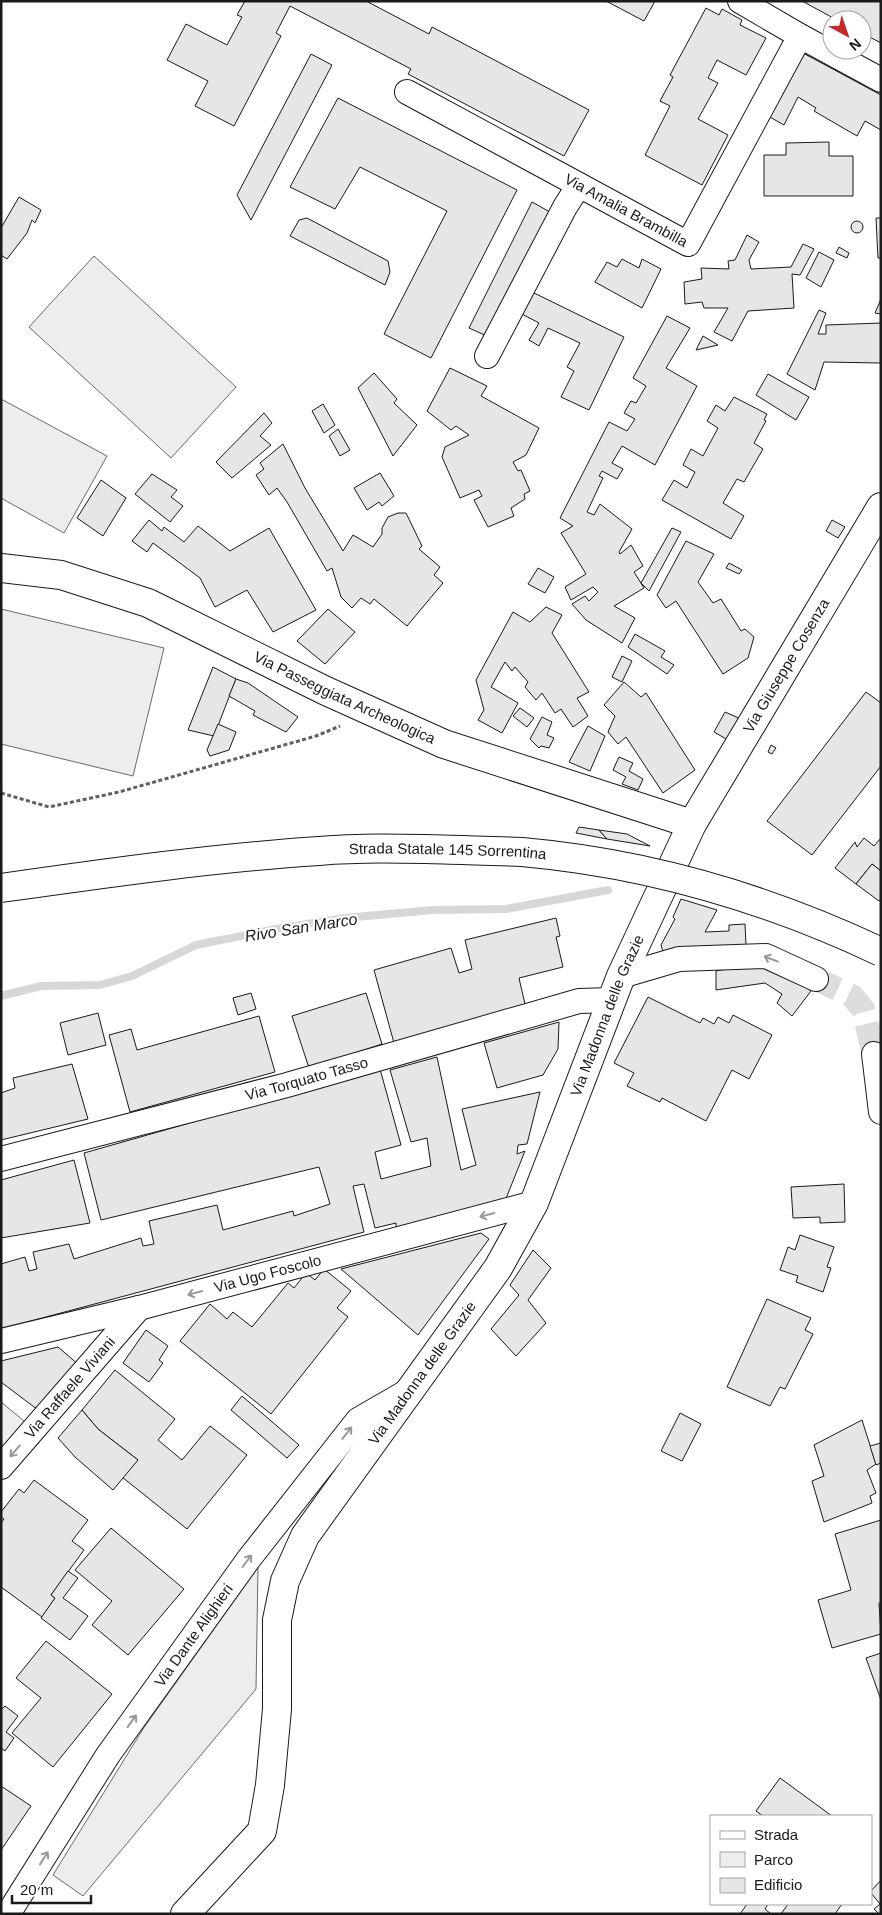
<svg xmlns="http://www.w3.org/2000/svg" width="882" height="1915" viewBox="0 0 882 1915" font-family="Arial,sans-serif">
	<style>
		.green { fill: #ededed; stroke: #6a6a6a }
		.lines { fill: none; stroke-linecap: round; stroke-linejoin: round }
		.stream { stroke: #d7d7d7; stroke-width: 8 }
		.building { fill: #e6e6e6; stroke: #1a1a1a }
		.minor-tunnel { stroke: #ddd; stroke-width: 24; stroke-dasharray: 24 12; stroke-linecap: butt }
		.minor-casing { stroke: #1a1a1a; stroke-width: 26 }
		.tertiary-casing { stroke: #1a1a1a; stroke-width: 30 }
		.secondary-casing { stroke: #1a1a1a; stroke-width: 30 }
		.path { stroke: #5f5f5f; stroke-width: 3; stroke-dasharray: 4 2.5; stroke-linecap: butt }
		.minor { stroke: #fff; stroke-width: 24 }
		.tertiary { stroke: #fff; stroke-width: 28 }
		.secondary { stroke: #fff; stroke-width: 28 }
		.trunk-bridge-casing { stroke: #1a1a1a; stroke-width: 30; stroke-linecap: butt }
		.trunk-bridge { stroke: #fff; stroke-width: 28 }
		.oneway { stroke: #989898 }
		.labels { text-anchor: middle; stroke-width: 4; stroke-linejoin: round; paint-order: stroke }
		.street-label { font-size: 15px; fill: #1a1a1a; stroke: #fff }
		.water-label { font-size: 16px; font-style: italic; fill: #1a1a1a; stroke: #fff }
	</style>
	<rect width="100%" height="100%" fill="#fff"/>
	<!-- green -->
	<g class="green">
		<path d="M94,256L236,387L171,458L29,327Z"/>
		<path d="M1,399L107,456L64,533L1,498Z"/>
		<path d="M1,609L164,648L133,776L1,744Z"/>
		<path d="M1,1402L30,1426L1,1451Z"/>
		<path d="M258,1567L256,1689L83,1896L53,1875L143,1729Z"/>
	</g>
	<g class="lines">
		<!-- stream -->
		<path class="stream" d="M1,996L41,986L100,985L132,976L196,945L276,929L344,918L433,910L506,909L608,890"/>
	</g>
	<!-- building -->
	<g class="building">
		<path d="M245,1H366L429,34L432,27L589,110L564,156L408,74L411,69L290,6L276,33L281,36L234,126L195,106L208,81L167,60L186,24L227,45L242,17L237,15Z"/>
		<path d="M606,1H655L644,21Z"/>
		<path d="M802,1H881V43L862,33V20H837Z"/>
		<path d="M706,8L719,15L722,9L742,20L740,25L766,38L746,75L717,60L708,78L718,83L698,119L728,135L702,185L645,155L670,106L660,101L673,77L670,75Z"/>
		<path d="M803,53L881,95V130L865,121L857,136L814,111L816,108L798,97L784,125L768,116Z"/>
		<path d="M311,54L332,65L251,220L237,195Z"/>
		<path d="M338,98L517,190L431,358L384,334L447,211L360,167L335,209L290,187Z"/>
		<path d="M829,142V156H853V196H764V155H786V143Z"/>
		<path d="M19,197L41,210L35,223L32,220L27,233L7,259L1,255V228Z"/>
		<path d="M532,202L550,212L487,336L469,328Z"/>
		<path d="M307,218L388,261L390,272L385,285L290,236L299,220Z"/>
		<path d="M876,218H881V258H878Z"/>
		<circle cx="857" cy="227" r="6"/>
		<path d="M747,235L759,242L749,260L751,269L791,267L803,244L814,249L800,275L792,274L794,308L748,311L732,341L714,332L728,308H704L702,302L685,304L684,282L702,279L701,268L729,269L728,261L735,260Z"/>
		<path d="M839,247L849,253L847,258L836,253Z"/>
		<path d="M819,252L834,260L821,287L806,278Z"/>
		<path d="M622,259L639,268L642,259L661,269L642,308L595,282L607,262L617,267Z"/>
		<path d="M532,292L624,337L589,410L561,397L574,371L567,367L580,343L548,328L539,346L529,340L539,323L520,313Z"/>
		<path d="M881,299V314L875,313Z"/>
		<path d="M819,310L826,313L818,334H826V325L881,323V363L824,362L815,390L787,374Z"/>
		<path d="M667,316L690,328L666,368L697,386L655,465L622,446L612,463L623,469L617,479L602,471L599,476L603,478L587,512L594,515L600,504L632,529L619,552L620,554L631,545L643,566L634,572L644,588L614,606L635,618L622,643L586,620L572,604L585,596L589,601L598,592L593,587L571,600L565,587L586,574L561,533L573,526L560,518L609,422L627,431L635,419L624,413L631,401L636,403L646,386L633,378Z"/>
		<path d="M703,336L718,345L696,350Z"/>
		<path d="M450,368L487,386L481,396L539,428L526,455L513,462L518,471L521,470L530,491L524,494L525,499L511,508L514,516L488,527L474,500L482,496L479,490L460,498L442,457L445,447L469,435L456,426L451,430L427,411Z"/>
		<path d="M374,373L397,399L394,403L417,425L393,456L358,388Z"/>
		<path d="M768,374L809,397L796,420L756,395Z"/>
		<path d="M734,397L767,414L764,420L766,421L754,443L763,449L744,482L737,479L723,503L744,516L731,539L662,500L674,480L687,488L695,472L683,465L691,449L703,456L718,428L707,421L716,405L725,411Z"/>
		<path d="M323,404L335,425L324,433L312,411Z"/>
		<path d="M264,413L272,423L260,436L271,445L232,478L216,462Z"/>
		<path d="M338,429L350,450L340,456L329,436Z"/>
		<path d="M283,444L305,488L343,551L353,535L373,547L382,534V528L388,517L398,513H406L422,546L419,549L440,567L434,575L443,583L407,626L374,599L370,604L361,598L352,608L341,597L332,568L327,571L287,502L277,488L269,495L256,475L264,469L260,463Z"/>
		<path d="M380,473L394,496L382,506L379,502L367,510L354,488Z"/>
		<path d="M152,474L177,490L171,497L183,506L170,522L135,494Z"/>
		<path d="M101,480L126,498L103,536L77,518Z"/>
		<path d="M149,520L162,531L164,527L184,542L198,526L230,551L269,528L316,610L273,632L247,590L215,607L200,578L153,543L147,552L132,541Z"/>
		<path d="M832,520L845,527L838,538L826,531Z"/>
		<path d="M672,528L681,532L649,591L641,583Z"/>
		<path d="M686,541L714,554L698,582L713,603L721,599L741,631L745,629L754,637L748,658L723,674L676,601L666,608L657,595Z"/>
		<path d="M729,563L742,570L739,574L726,568Z"/>
		<path d="M538,568L554,577L545,593L528,584Z"/>
		<path d="M546,607L562,615L552,633L589,692L577,698L588,716L573,727L561,709L555,713L542,693L536,700L525,687L528,682L515,667L512,671L505,662L491,687L518,703L502,733L478,720L484,710L476,680L513,612L530,622Z"/>
		<path d="M328,609L355,632L325,664L297,641Z"/>
		<path d="M635,634L665,651L661,657L674,665L667,674L628,647Z"/>
		<path d="M622,656L632,661L622,682L612,677Z"/>
		<path d="M213,667L236,679L214,736L188,730Z"/>
		<path d="M236,679L248,683L298,717L286,732L253,715L255,711L229,696Z"/>
		<path d="M624,682L641,697L646,693L695,770L663,793L626,737L618,744L608,732L615,716L604,705Z"/>
		<path d="M866,692L881,703V766L812,855L767,821Z"/>
		<path d="M520,708L534,718L527,727L513,716Z"/>
		<path d="M725,712L741,719L728,740L714,732Z"/>
		<path d="M542,717L552,722L547,735L554,738L549,748L541,746L539,748L530,739Z"/>
		<path d="M218,724L236,732L229,750L210,756L207,750Z"/>
		<path d="M588,726L605,736L590,771L569,762Z"/>
		<path d="M771,745L776,748L772,754L768,752Z"/>
		<path d="M619,757L633,763L629,771L643,779L638,790L622,784L626,777L613,770Z"/>
		<path d="M579,827L599,830L607,839L576,833Z"/>
		<path d="M599,830L627,834L650,846L607,839Z"/>
		<path d="M864,838L874,846L881,838V871L872,864L856,884L835,868L855,842L857,847Z"/>
		<path d="M872,864L881,871V899L879,901L856,884Z"/>
		<path d="M681,899L717,910L705,932L729,931V925L745,924L746,945L663,952L661,945L675,919L673,917Z"/>
		<path d="M556,918L560,936L556,937L563,967L519,978L525,1004L394,1043L374,970L451,948L459,973L472,969L465,940Z"/>
		<path d="M756,963L780,968L811,991L792,1016L777,1003L782,994L765,983L716,990V971Z"/>
		<path d="M251,993L256,1009L238,1015L233,998Z"/>
		<path d="M366,993L382,1044L309,1068L292,1016Z"/>
		<path d="M648,997L700,1023L703,1018L714,1024L718,1017L729,1023L733,1015L772,1035L749,1079L732,1070L706,1121L662,1098L660,1102L627,1086L634,1073L614,1063Z"/>
		<path d="M98,1013L106,1045L68,1055L60,1023Z"/>
		<path d="M259,1016L275,1072L130,1112L109,1035L131,1029L137,1050Z"/>
		<path d="M559,1022L558,1049L543,1075L497,1088L484,1043Z"/>
		<path d="M437,1057L461,1170L476,1165L462,1109L540,1092L527,1144L518,1145L517,1154L525,1151L505,1201L396,1232V1223L375,1228L364,1184L353,1186L364,1232L1,1329V1264L25,1257L29,1271L37,1269L33,1252L69,1244L74,1259L141,1238L143,1246L154,1244L149,1221L217,1205L223,1230L293,1211L294,1216L330,1204L319,1167L101,1220L84,1153L380,1069L401,1145L375,1152L381,1179L431,1166L427,1138L411,1142L390,1070Z"/>
		<path d="M72,1064L88,1119L1,1140V1093L15,1088L13,1078Z"/>
		<path d="M74,1160L90,1223L1,1238V1180Z"/>
		<path d="M844,1184L845,1222L820,1223V1217L793,1218L791,1187Z"/>
		<path d="M481,1233L489,1239L418,1335L341,1269Z"/>
		<path d="M800,1235L834,1247L827,1267L831,1268L823,1292L796,1282L798,1276L780,1270L788,1247L795,1250Z"/>
		<path d="M533,1250L551,1268L528,1300L546,1323L516,1356L491,1329L519,1295L510,1285Z"/>
		<path d="M324,1269L351,1291L337,1308L348,1317L271,1414L180,1341L210,1304L227,1319L233,1312L252,1327L288,1283L294,1288L306,1273L315,1280Z"/>
		<path d="M767,1299L811,1318L805,1330L813,1334L785,1389L780,1387L770,1406L727,1387Z"/>
		<path d="M146,1330L168,1346L159,1360L163,1363L149,1382L123,1363Z"/>
		<path d="M58,1347L79,1365L38,1410L1,1382V1361Z"/>
		<path d="M115,1370L175,1419L158,1440L182,1460L210,1426L247,1455L187,1529L122,1477L138,1460L98,1429L82,1410Z"/>
		<path d="M242,1396L299,1445L287,1458L231,1410Z"/>
		<path d="M82,1410L98,1429L138,1460L113,1490L75,1457L58,1438Z"/>
		<path d="M680,1413L701,1424L682,1461L661,1451Z"/>
		<path d="M862,1420L876,1464L867,1470L876,1493L870,1496L872,1503L824,1522L812,1481L824,1476L814,1445Z"/>
		<path d="M881,1443V1463L876,1465L870,1446Z"/>
		<path d="M34,1480L88,1520L72,1541L84,1550L51,1595L55,1598L42,1617L1,1587V1523L4,1519L1,1517V1512L19,1489L24,1493Z"/>
		<path d="M881,1520V1602L879,1603L881,1634L832,1648L818,1600L851,1590L835,1534Z"/>
		<path d="M111,1528L184,1589L128,1655L92,1625L112,1601L75,1570Z"/>
		<path d="M68,1571L78,1578L63,1598L88,1616L70,1640L41,1618L55,1598L51,1595Z"/>
		<path d="M46,1641L112,1694L53,1767L12,1733L41,1698L16,1678Z"/>
		<path d="M881,1653V1700L866,1658Z"/>
		<path d="M5,1706L18,1716L6,1732L14,1738L5,1751L1,1748V1710Z"/>
		<path d="M780,1778L832,1816H763L756,1811Z"/>
		<path d="M1,1786L31,1806L1,1850Z"/>
		<path d="M881,1880V1914H879L874,1909L880,1904L871,1893V1891Z"/>
		<path d="M747,1904H768L765,1909L771,1914H740Z"/>
		<path d="M788,1904H842L835,1914H781Z"/>
	</g>
	<g class="lines">
		<!-- minor-tunnel -->
		<path class="minor-tunnel" d="M816,979L852,996L863,1009L874,1054"/>
		<defs>
			<g id="minor">
				<path d="M740,1L800,36"/>
				<path id="s1" d="M407,92L688,244L800,36L881,80"/>
				<path d="M487,356L565,207L579,185"/>
				<path d="M621,976L679,959L766,956L816,979"/>
				<path d="M874,1054L881,1112"/>
				<path id="s2" d="M1,1159L287,1085L579,1001L611,1000"/>
				<path id="s3" d="M1,1341L139,1308L534,1203"/>
				<path id="s4" d="M1,1467L139,1308"/>
				<path id="s5" d="M8,1914L108,1755L248,1560L358,1420L410,1390"/>
			</g>
			<g id="tertiary">
				<path id="s6" d="M1,568L61,575L148,603L326,691L444,744L692,824"/>
			</g>
			<g id="secondary">
				<path id="s7" d="M185,1914L262,1831L270,1785L277,1709V1620L285,1581L305,1536L498,1268L534,1203L621,976L692,824L881,507"/>
			</g>
		</defs>
		<!-- minor casing -->
		<use href="#minor" class="minor-casing"/>
		<!-- tertiary casing -->
		<use href="#tertiary" class="tertiary-casing"/>
		<!-- secondary casing -->
		<use href="#secondary" class="secondary-casing"/>
		<!-- path -->
		<path class="path" d="M1,793L49,807L119,792L316,736L340,726"/>
		<!-- minor -->
		<use href="#minor" class="minor"/>
		<!-- tertiary -->
		<use href="#tertiary" class="tertiary"/>
		<!-- secondary -->
		<use href="#secondary" class="secondary"/>
		<defs>
			<g id="trunk-bridge">
				<path id="s8" d="M1,888C107,873 213,858 319,851C367,847 416,849 463,850C483,851 503,851 522,852C646,863 769,899 881,952"/>
			</g>
		</defs>
		<!-- trunk-bridge casing -->
		<use href="#trunk-bridge" class="trunk-bridge-casing"/>
		<!-- trunk-bridge -->
		<use href="#trunk-bridge" class="trunk-bridge"/>
	</g>
	<!-- one-way arrows -->
	<defs><path id="oneway-shaft" d="M-6 0H5M1.5-3L5.5 0L1.5 3" fill="none" stroke-width="1.6" stroke-linecap="round" stroke-linejoin="round" transform="scale(1.25)"/></defs>
	<g class="oneway">
		<use href="#oneway-shaft" transform="translate(771 959) rotate(-159)"/>
		<use href="#oneway-shaft" transform="translate(487 1215) rotate(165)"/>
		<use href="#oneway-shaft" transform="translate(195 1293) rotate(165)"/>
		<use href="#oneway-shaft" transform="translate(347 1433) rotate(-52)"/>
		<use href="#oneway-shaft" transform="translate(15 1451) rotate(131)"/>
		<use href="#oneway-shaft" transform="translate(247 1561) rotate(-53)"/>
		<use href="#oneway-shaft" transform="translate(132 1721) rotate(-54)"/>
		<use href="#oneway-shaft" transform="translate(44 1858) rotate(-58)"/>
	</g>
	<g class="labels">
		<!-- street labels -->
		<g class="street-label">
			<text dy="5" stroke="none"><textPath href="#s1" startOffset="249">Via Amalia Brambilla</textPath></text>
			<text dy="5" stroke="none"><textPath href="#s7" startOffset="1414">Via Giuseppe Cosenza</textPath></text>
			<text dy="5" stroke="none"><textPath href="#s6" startOffset="370">Via Passeggiata Archeologica</textPath></text>
			<text dy="5" stroke="none"><textPath href="#s8" startOffset="449">Strada Statale 145 Sorrentina</textPath></text>
			<text dy="5" stroke="none"><textPath href="#s7" startOffset="1020">Via Madonna delle Grazie</textPath></text>
			<text dy="5" stroke="none"><textPath href="#s2" startOffset="316">Via Torquato Tasso</textPath></text>
			<text dy="5" stroke="none"><textPath href="#s3" startOffset="275">Via Ugo Foscolo</textPath></text>
			<text dy="5" stroke="none"><textPath href="#s7" startOffset="615">Via Madonna delle Grazie</textPath></text>
			<text dy="5" stroke="none"><textPath href="#s4" startOffset="105">Via Raffaele Viviani</textPath></text>
			<text dy="5" stroke="none"><textPath href="#s5" startOffset="335">Via Dante Alighieri</textPath></text>
		</g>
		<!-- water labels -->
		<g class="water-label">
			<text transform="translate(301 927) rotate(-9)" y="6">Rivo San Marco</text>
		</g>
	</g>
	<!-- border -->
	<rect width="882" height="1915" fill="none" stroke="#1a1a1a" stroke-width="5"/>
	<!-- legend -->
	<rect x="710" y="1815" width="162" height="90" fill="#ffffff" stroke="#a3a3a3"/>
	<rect x="720" y="1831" width="25" height="8" fill="#ffffff" stroke="#a3a3a3"/>
	<text x="754" y="1840" font-size="15" fill="#1a1a1a">Strada</text>
	<rect x="720" y="1852" width="25" height="15" fill="#ededed" stroke="#a3a3a3"/>
	<text x="754" y="1865" font-size="15" fill="#1a1a1a">Parco</text>
	<rect x="720" y="1878" width="25" height="15" fill="#e6e6e6" stroke="#a3a3a3"/>
	<text x="754" y="1890" font-size="15" fill="#1a1a1a">Edificio</text>
	<!-- north arrow -->
	<g transform="translate(847 35) rotate(140)"><circle r="24" fill="#ffffff" stroke="#a3a3a3"/>
	<path d="M0-4L9 19L0 12L-9 19Z" fill="#c62828"/>
	<text y="-8" font-size="14" font-weight="bold" text-anchor="middle" fill="#1a1a1a">N</text>
	</g>
	<!-- scale -->
	<path d="M12 1895v8h79v-8" fill="none" stroke="#1a1a1a" stroke-width="2.5"/>
	<text x="20" y="1895" font-size="15" fill="#1a1a1a" stroke="#ffffff" stroke-width="4" paint-order="stroke">20 m</text>
</svg>
